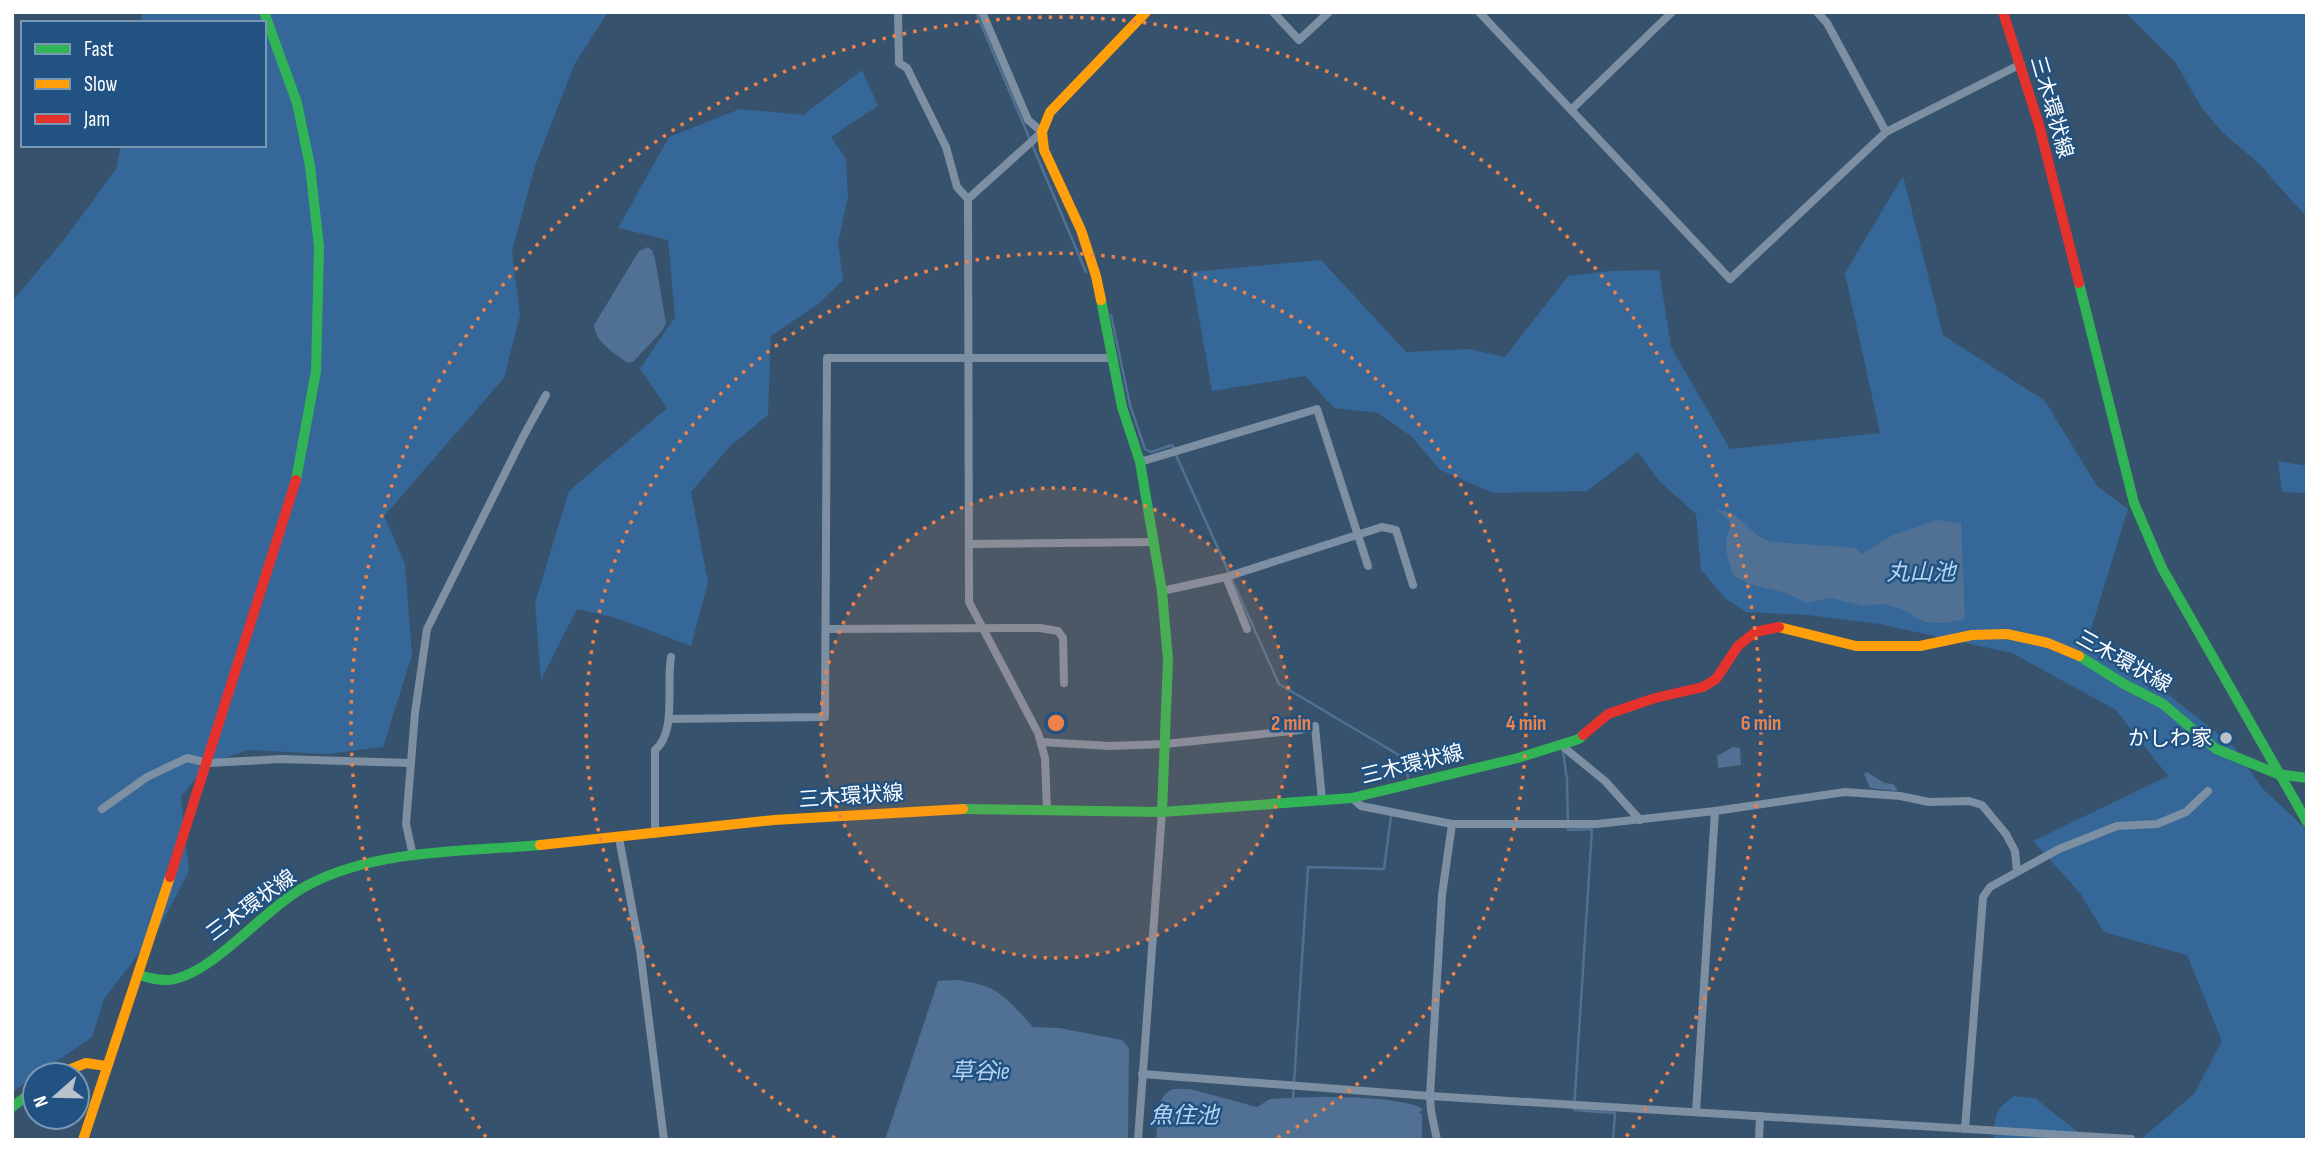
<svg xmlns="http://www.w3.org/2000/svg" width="2319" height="1152" viewBox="0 0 2319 1152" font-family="'Sofia Sans Condensed','Noto Sans JP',sans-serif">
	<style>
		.green { fill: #356899 }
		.water { fill: #507193 }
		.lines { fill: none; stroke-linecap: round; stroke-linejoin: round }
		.stream { stroke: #507193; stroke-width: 2.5 }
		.street { stroke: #7d8fa2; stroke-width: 8 }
		.fast { stroke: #30b455; stroke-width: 10 }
		.slow { stroke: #ff9f0a; stroke-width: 10 }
		.jam { stroke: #e5322d; stroke-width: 10 }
		.ring { fill: none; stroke: #ee8249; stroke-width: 3.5; stroke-dasharray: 3.5 7 }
		.poi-dot { fill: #b9c2cc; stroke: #215282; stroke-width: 2.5 }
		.labels { text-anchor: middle; stroke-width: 5; stroke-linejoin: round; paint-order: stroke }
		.street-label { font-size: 21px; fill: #fff; stroke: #215282 }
		.poi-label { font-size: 21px; fill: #fff; stroke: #215282; text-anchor: end }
		.water-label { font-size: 23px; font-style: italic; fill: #b4d3f0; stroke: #215282 }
		.centre { fill: #ee8249; stroke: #215282; stroke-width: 3.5 }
		.ring-label { font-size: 21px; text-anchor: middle; font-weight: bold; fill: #ee8249; stroke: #215282; stroke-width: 5; stroke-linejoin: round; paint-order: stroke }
	</style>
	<rect width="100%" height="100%" fill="#37526c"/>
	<!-- green -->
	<g class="green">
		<path d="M142,12H608L574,65L535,166L512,251L520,315L504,378L384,516L405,564L412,655L383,747L327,754L248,750L208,763L181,797L189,871L160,926L104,999L92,1037L12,1092V301L64,240L116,169L121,145H264V23H141Z"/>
		<path d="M2125,12H2307V217L2273,180L2264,168L2222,132L2202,108L2175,62Z"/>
		<path d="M862,70L878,106L831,137L846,159L848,197L838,243L843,280L817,305L771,336L768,415L730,446L691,492L708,582L691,646L616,618L577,609L541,680L535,603L569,491L667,408L640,369L675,317L668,240L618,228L669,137L740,109L803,115Z"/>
		<path d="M1903,176L1943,335L2045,401L2097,486L2128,509L2090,632L2233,746L2263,789L2307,830V1140H2140L2194,1094L2222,1041L2187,955L2104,932L2080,893L2033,841L2168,776L2116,710L2012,653L1879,624L1808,615L1746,612L1726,599L1701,570L1696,514L1659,481L1638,452L1587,491L1493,493L1440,470L1412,437L1378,413L1334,408L1305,376L1212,391L1191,272L1321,260L1406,352L1468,349L1505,357L1568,276L1610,271L1659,270L1671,347L1730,449L1880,433L1845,273Z"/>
		<path d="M2278,461L2307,466V493L2282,492Z"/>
		<path d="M2014,1096L2035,1098L2088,1140H1994C1994,1117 1995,1109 2014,1096Z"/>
	</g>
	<!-- water -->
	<g class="water">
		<path d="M648,247L652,250L655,259L666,323L662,331L633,362L628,363C615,354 595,342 594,325L639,251Z"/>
		<path d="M1715,510L1724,511L1735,515L1758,536L1771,542L1848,547L1855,548L1862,554L1891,536L1937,520L1961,523L1965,619L1942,623L1924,622L1902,609L1883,604L1864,606L1830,598L1807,603L1786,593L1749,584L1733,575C1731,566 1726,556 1726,547C1726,528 1740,522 1715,510Z"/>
		<path d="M1733,747L1740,748L1741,765L1718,768L1717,756Z"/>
		<path d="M1867,772L1884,783L1893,784L1898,790L1895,791L1870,788L1864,774Z"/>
		<path d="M956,980C999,985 1005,997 1033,1027L1059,1028L1122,1040L1129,1048L1128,1140H885L938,981Z"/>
		<path d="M1173,1089H1190L1257,1107C1262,1105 1266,1100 1271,1099C1300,1096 1400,1094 1423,1109L1419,1113L1422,1114V1140H1156C1158,1123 1155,1095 1173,1089Z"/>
	</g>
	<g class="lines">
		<!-- stream -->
		<g class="stream">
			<path d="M976,12L1086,272"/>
			<path d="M1111,315L1130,405L1145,449L1151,452L1172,445L1174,448"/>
			<path d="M1176,455L1279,684L1397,754L1407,764L1408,780"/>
			<path d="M1563,751L1567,780L1568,830L1592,829L1574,1110L1615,1113L1613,1140"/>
			<path d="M1293,1098L1308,867L1384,869L1391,816"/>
		</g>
		<!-- street -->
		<g class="street">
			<path d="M898,12L899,63L907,68L946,147L957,187L968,199"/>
			<path d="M982,12L1028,120L1042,132L968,199L969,602L1038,733L1045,758L1047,809"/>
			<path d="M1273,12L1299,40L1329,12"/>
			<path d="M1479,12L1730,279L1886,132L2021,64"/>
			<path d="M1817,12L1827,23L1886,132"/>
			<path d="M1572,109L1672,12"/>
			<path d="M1140,462L1317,409L1368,566"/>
			<path d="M969,544L1154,542"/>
			<path d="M1226,577L1247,629"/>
			<path d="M1162,591L1226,577L1382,527L1396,530L1413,585"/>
			<path d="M826,629L1040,628L1058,631L1063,638L1064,683"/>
			<path d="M669,719L825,717L827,358H1111"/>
			<path d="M1041,742L1110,746L1165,744L1300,730L1315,726L1322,800"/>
			<path d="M1561,745L1605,781L1640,820"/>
			<path d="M1352,798L1361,806L1452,824H1597L1715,811L1845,792L1900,796L1929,802L1969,801L1982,805L2006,834L2015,851L2017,872"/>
			<path d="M102,809L147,777L187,758L208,763L281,759L410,763"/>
			<path d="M655,834V750C677,733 666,684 671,657"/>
			<path d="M619,838L640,950L664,1140"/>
			<path d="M413,856L406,824L415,713L427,629L523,437L546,395"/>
			<path d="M1142,1074L1430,1096L2131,1139"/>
			<path d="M1696,1112L1715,811"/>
			<path d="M1965,1129L1983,897L1990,887L2059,849L2117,826L2157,824L2186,812L2208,791"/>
			<path d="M1138,1140L1162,812"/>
			<path d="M1437,1140L1431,1111L1430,1096L1442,895L1452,824"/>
			<path d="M1759,1140L1760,1116"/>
		</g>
		<!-- fast -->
		<g class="fast">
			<path d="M264,12L297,103L310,166L319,247L316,371L296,480"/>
			<path d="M2079,283L2134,503L2162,568L2307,822"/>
			<path d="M1101,300L1122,407L1140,462L1162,591L1168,660L1162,812"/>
			<path d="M2079,656L2124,684L2163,704L2216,749L2278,774L2307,778"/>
			<path d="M963,809L1162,812L1352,798L1518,758L1579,739L1583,735"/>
			<path d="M138,975C150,978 163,982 175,979C218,969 266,906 310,884C378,849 464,852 540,845"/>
			<path d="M12,1107L35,1090"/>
		</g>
		<!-- slow -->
		<g class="slow">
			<path d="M1101,300L1096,276L1081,230L1044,150L1042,132L1050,112L1146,12"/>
			<path d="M1779,627L1856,646H1920L1972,635L2007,634L2048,643L2079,656"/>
			<path d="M540,845L774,820L963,809"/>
			<path d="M56,1075L86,1063L106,1066"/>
			<path d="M83,1140L170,877"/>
		</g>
		<!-- jam -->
		<g class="jam">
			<path d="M2003,12L2039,125L2079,283"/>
			<path d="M1583,735L1608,714L1655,698L1703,687L1716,679L1738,646L1755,632L1779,627"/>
			<path d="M170,877L296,480"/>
		</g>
	</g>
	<!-- distance rings -->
	<circle cx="1056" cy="723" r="235" fill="#ee8249" fill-opacity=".12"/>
	<g class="ring">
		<circle cx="1056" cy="723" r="235"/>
		<path d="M835 1138A470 470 0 1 1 1277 1138"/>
		<path d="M486 1137A705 705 0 1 1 1626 1137"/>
	</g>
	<!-- markers -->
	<circle class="poi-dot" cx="2226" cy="738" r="7"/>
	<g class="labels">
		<!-- street labels -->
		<g class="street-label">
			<text transform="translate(2052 107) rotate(74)" y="7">三木環状線</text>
			<text transform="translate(2124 661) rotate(29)" y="7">三木環状線</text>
			<text transform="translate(1412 764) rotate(-14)" y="7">三木環状線</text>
			<text transform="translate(851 796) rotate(-4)" y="7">三木環状線</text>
			<text transform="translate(251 905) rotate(-36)" y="7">三木環状線</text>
		</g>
		<!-- poi labels -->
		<g class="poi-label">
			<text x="2212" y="745">かしわ家</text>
		</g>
		<!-- water labels -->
		<g class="water-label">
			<text x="1921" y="580">丸山池</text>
			<text x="980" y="1079">草谷ie</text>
			<text x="1184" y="1123">魚住池</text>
		</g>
	</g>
	<circle cx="1056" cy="723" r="10" class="centre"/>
	<g class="ring-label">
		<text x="1291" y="730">2 min</text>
		<text x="1526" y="730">4 min</text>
		<text x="1761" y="730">6 min</text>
	</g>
	<!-- border -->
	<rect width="2319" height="1152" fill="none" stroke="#ffffff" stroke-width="28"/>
	<!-- legend -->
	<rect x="21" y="21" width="245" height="126" fill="#215282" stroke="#7a97b4" stroke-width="2"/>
	<rect x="35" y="44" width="35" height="10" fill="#30b455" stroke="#7a97b4" stroke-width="2"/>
	<text x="84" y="56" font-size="21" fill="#ffffff">Fast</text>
	<rect x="35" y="79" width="35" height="10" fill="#ff9f0a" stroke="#7a97b4" stroke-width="2"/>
	<text x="84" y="91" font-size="21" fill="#ffffff">Slow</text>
	<rect x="35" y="114" width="35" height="10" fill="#e5322d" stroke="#7a97b4" stroke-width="2"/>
	<text x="84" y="126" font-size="21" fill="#ffffff">Jam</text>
	<!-- north arrow -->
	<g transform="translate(56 1096) rotate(250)"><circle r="33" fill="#215282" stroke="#7a97b4" stroke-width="2"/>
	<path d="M0-5L12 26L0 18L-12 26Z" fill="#b9c2cc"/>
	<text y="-10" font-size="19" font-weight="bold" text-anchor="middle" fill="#ffffff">N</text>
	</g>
</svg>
